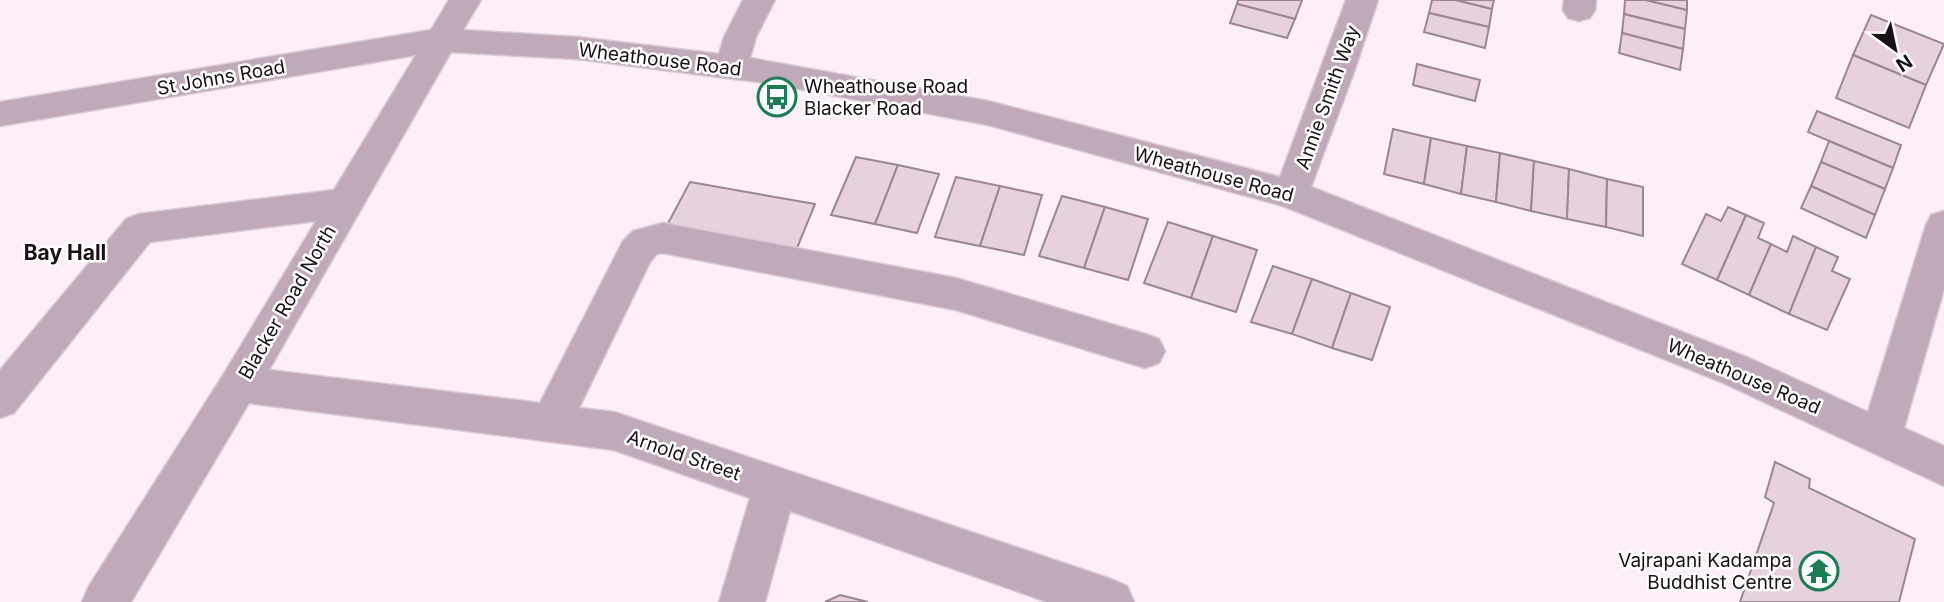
<svg xmlns="http://www.w3.org/2000/svg" width="1944" height="602" viewBox="0 0 1944 602" font-family="Inter,sans-serif">
	<style>
		.building { fill: #e7d1df; stroke: #9b8693; stroke-width: 2 }
		.lines { fill: none; stroke-linecap: round; stroke-linejoin: round }
		.minor-casing { stroke: #d8cbd4; stroke-width: 3 }
		.minor { fill: #c0a9b8; fill-rule: evenodd }
		.labels { text-anchor: middle; stroke-width: 5; stroke-linejoin: round; paint-order: stroke }
		.street-label { font-size: 19px; fill: #171015; stroke: #fff }
		.poi-label { font-size: 19px; fill: #171015; stroke: #fff; text-anchor: start }
		.neighbourhood-label { font-size: 21px; font-weight: bold; fill: #171015; stroke: #fff }
	</style>
	<rect width="100%" height="100%" fill="#fdeff8"/>
	<!-- building -->
	<g class="building">
		<path d="M1238,0H1302L1295,19L1237,4Z"/>
		<path d="M1432,0H1456L1492,9L1489,27L1429,13Z"/>
		<path d="M1456,0H1494L1492,9Z"/>
		<path d="M1625,0H1646L1687,10L1685,29L1624,14Z"/>
		<path d="M1646,0H1687V10Z"/>
		<path d="M1237,4L1295,19L1287,38L1230,23Z"/>
		<path d="M1429,13L1489,27L1485,48L1424,32Z"/>
		<path d="M1624,14L1685,29L1683,49L1622,33Z"/>
		<path d="M1871,15L1944,44L1926,85L1853,55Z"/>
		<path d="M1622,33L1683,49L1680,70L1619,53Z"/>
		<path d="M1853,55L1926,85L1909,128L1836,98Z"/>
		<path d="M1417,64L1480,80L1475,101L1413,85Z"/>
		<path d="M1817,111L1901,145L1893,168L1808,132Z"/>
		<path d="M1393,129L1431,138L1424,184L1384,174Z"/>
		<path d="M1431,138L1467,146L1461,194L1424,184Z"/>
		<path d="M1829,141L1893,168L1885,189L1821,162Z"/>
		<path d="M1467,146L1500,153L1496,202L1461,194Z"/>
		<path d="M1500,153L1534,161L1531,211L1496,202Z"/>
		<path d="M856,157L898,165L875,224L831,215Z"/>
		<path d="M1534,161L1569,169L1567,219L1531,211Z"/>
		<path d="M1821,162L1885,189L1875,215L1811,186Z"/>
		<path d="M898,165L939,174L917,233L875,224Z"/>
		<path d="M1569,169L1607,179L1606,227L1567,219Z"/>
		<path d="M956,177L1000,186L980,246L935,237Z"/>
		<path d="M1607,179L1643,187V236L1606,227Z"/>
		<path d="M690,182L815,204L795,253L665,229Z"/>
		<path d="M1000,186L1042,195L1024,255L980,246Z"/>
		<path d="M1811,186L1875,215L1866,238L1801,208Z"/>
		<path d="M1062,196L1105,207L1084,268L1039,256Z"/>
		<path d="M1105,207L1148,219L1128,280L1084,268Z"/>
		<path d="M1728,207L1746,215L1717,280L1682,264L1706,214L1721,221Z"/>
		<path d="M1746,215L1764,223L1758,238L1771,244L1749,295L1717,280Z"/>
		<path d="M1168,222L1213,236L1191,298L1144,283Z"/>
		<path d="M1213,236L1257,250L1236,312L1191,298Z"/>
		<path d="M1793,236L1816,247L1789,314L1749,295L1771,244L1787,252Z"/>
		<path d="M1816,247L1838,257L1832,271L1850,279L1827,330L1789,314Z"/>
		<path d="M1273,266L1312,279L1292,334L1251,322Z"/>
		<path d="M1312,279L1351,293L1332,348L1292,334Z"/>
		<path d="M1351,293L1390,307L1372,360L1332,348Z"/>
		<path d="M1775,462L1810,479L1809,488L1915,539L1899,602H1740L1774,503L1765,497Z"/>
		<path d="M840,595L868,602H825Z"/>
	</g>
	<g class="lines">
		<defs>
			<g id="minor">
				<path d="M449,0H481L463,30L577,37L719,54L724,37L743,0H775L756,37L750,58L988,101L1280,177L1346,0H1378L1354,72L1311,187L1749,358L1868,412L1926,225L1931,215L1944,211V289L1904,428L1944,446V486L1721,382L1283,206L988,125L773,84L577,59L451,52L269,370L540,403L623,241L633,231L663,223L956,278L1145,334L1159,339L1165,351L1159,363L1145,368L956,310L663,253L657,254L650,262L579,408L614,412L1111,579L1127,586L1134,602H1047L790,511L765,602H719L750,498L614,450L249,403L131,602H82L89,586L225,372L316,221L150,242L14,413L0,418V370L126,219L139,214L334,190L416,55L0,126V102L431,30Z"/>
				<path d="M1564,0H1596L1595,10L1590,18L1579,21L1568,18L1563,10Z"/>
			</g>
		</defs>
		<!-- minor casing -->
		<use href="#minor" class="minor-casing"/>
		<!-- minor -->
		<use href="#minor" class="minor"/>
	</g>
	<!-- icons -->
	<defs>
		<symbol id="bus-ring" viewBox="-11 -11 22 22"><circle r="9.5" fill="#fff" stroke="#1c7c53" stroke-width="1.5"/><path d="M-5-6H5V4H4V6H2V4H-2V6H-4V4H-5ZM-3.5-4V0h7V-4ZM-3.5 1.2v1.5H-2V1.2ZM2 1.2v1.5H3.5V1.2Z" fill="#1c7c53"/></symbol>
		<symbol id="temple-ring" viewBox="-11 -11 22 22"><circle r="9.5" fill="#fff" stroke="#1c7c53" stroke-width="1.5"/><path d="M0-6L5-2H3V0L6.5 2.5H4V6H1.5V3h-3V6H-4V2.5H-6.5L-3 0V-2H-5Z" fill="#1c7c53"/></symbol>
	</defs>
	<g fill-rule="evenodd">
		<use href="#bus-ring" x="755" y="75" width="44" height="44"/>
		<use href="#temple-ring" x="1797" y="549" width="44" height="44"/>
	</g>
	<g class="labels">
		<!-- street labels -->
		<g class="street-label">
			<text transform="translate(660 59) rotate(7)" y="7">Wheathouse Road</text>
			<text transform="translate(221 77) rotate(-10)" y="7">St Johns Road</text>
			<text transform="translate(1327 97) rotate(-70)" y="7">Annie Smith Way</text>
			<text transform="translate(1214 174) rotate(15)" y="7">Wheathouse Road</text>
			<text transform="translate(287 302) rotate(-60)" y="7">Blacker Road North</text>
			<text transform="translate(1744 376) rotate(23)" y="7">Wheathouse Road</text>
			<text transform="translate(684 455) rotate(19)" y="7">Arnold Street</text>
		</g>
		<!-- poi labels -->
		<g class="poi-label">
			<text x="804" y="93">Wheathouse Road<tspan x="804" dy="22">Blacker Road</tspan></text>
			<text x="1792" y="567" text-anchor="end">Vajrapani Kadampa<tspan x="1792" dy="22">Buddhist Centre</tspan></text>
		</g>
		<!-- neighbourhood labels -->
		<g class="neighbourhood-label">
			<text x="65" y="260">Bay Hall</text>
		</g>
	</g>
	<!-- north arrow -->
	<g transform="translate(1895 49) rotate(147)" stroke="#ffffff" stroke-width="5" paint-order="stroke">
	<path d="M0-5L12 26L0 18L-12 26Z" fill="#171015"/>
	<text y="-10" font-size="19" font-weight="bold" text-anchor="middle" fill="#171015">N</text>
	</g>
</svg>
